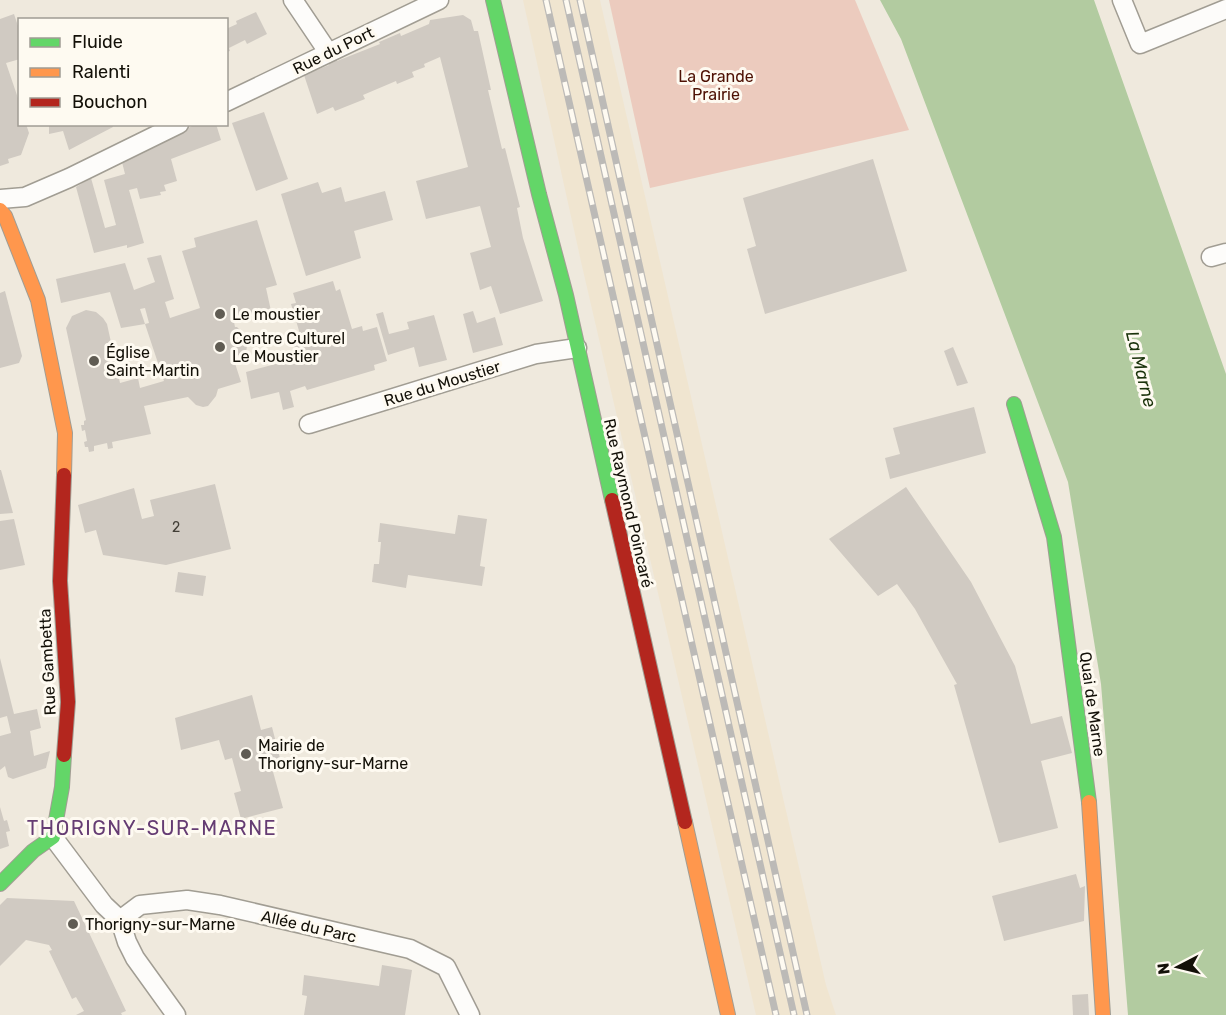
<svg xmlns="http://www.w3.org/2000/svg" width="1226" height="1015" viewBox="0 0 1226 1015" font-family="Rubik,sans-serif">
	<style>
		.built { fill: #f0e5d0 }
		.green { fill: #eccbbe }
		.water { fill: #b2cba0 }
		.building { fill: #d0cac2 }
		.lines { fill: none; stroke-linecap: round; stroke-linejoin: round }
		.street-casing { stroke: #a19d93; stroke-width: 21 }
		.fast-casing { stroke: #a19d93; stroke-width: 16 }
		.slow-casing { stroke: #a19d93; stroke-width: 16 }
		.jam-casing { stroke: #a19d93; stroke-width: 16 }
		.street { stroke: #fdfcfa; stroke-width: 18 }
		.fast { stroke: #63d668; stroke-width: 14 }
		.slow { stroke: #ff974d; stroke-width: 14 }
		.jam { stroke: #b3261e; stroke-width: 14 }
		.rail-casing { stroke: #bcbab7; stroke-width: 7 }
		.rail { stroke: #fefaf1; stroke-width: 4.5; stroke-dasharray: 14; stroke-linecap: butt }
		.poi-dot { fill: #605c53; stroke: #fefaf1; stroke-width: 2 }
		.labels { text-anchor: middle; stroke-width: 6; stroke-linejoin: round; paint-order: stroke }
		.number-label { font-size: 14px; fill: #423e36 }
		.street-label { font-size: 16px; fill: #131008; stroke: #fefaf1 }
		.park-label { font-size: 16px; fill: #4e1104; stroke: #fefaf1 }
		.poi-label { font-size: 16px; fill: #131008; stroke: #fefaf1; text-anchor: start }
		.water-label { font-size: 18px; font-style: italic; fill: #1a330b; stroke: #fefaf1 }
		.quarter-label { font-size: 20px; letter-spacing: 1.5px; fill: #653c73; stroke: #fefaf1 }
	</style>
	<rect width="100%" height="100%" fill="#efe9dd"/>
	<!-- built -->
	<path class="built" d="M523,0H600L826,985L836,1015H756L582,266Z"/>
	<!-- green -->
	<path class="green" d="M609,0H855L909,130L650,188Z"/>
	<!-- water -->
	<path class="water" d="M880,0H1094L1226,374V1015H1128L1101,684L1068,482L901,39Z"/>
	<!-- building -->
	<g class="building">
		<path d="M256,12L267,34L247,44L245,40L229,48L230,51L226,52V29L237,24L236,21Z"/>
		<path d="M14,14L20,32V59L6,63L20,104V124H26L29,133L21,155L8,159L9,163L0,166V19Z"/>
		<path d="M463,15L471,20L474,31H478L491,90H488L502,149L505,148L520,207L517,208L523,238L543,301L500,314L491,286L480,290L470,253L491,247L480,206L426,219L416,181L468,167L440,57L424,64L425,67L412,72L414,77L397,84L396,81L363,95L365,99L335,111L333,107L317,114L304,75L329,65V63L337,59V61L380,44L379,42L400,33L401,36L429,24L430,20Z"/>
		<path d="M264,112L288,179L256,191L232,123Z"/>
		<path d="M49,124H112L113,127L69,150L63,131L49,134Z"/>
		<path d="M196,124H216L221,140L171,159L177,181L164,185L166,191L160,192L161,195L140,199L137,188L129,190L144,243L127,248V245L94,253L76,187L91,178L105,228L116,225L104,180L125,174L122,162Z"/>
		<path d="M873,159L907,271L765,314L747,249L756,246L743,198Z"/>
		<path d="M318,182L322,193L341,187L345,202L385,191L393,220L354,231L361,258L306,276L281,194Z"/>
		<path d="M257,220L277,285L266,288L271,311L234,322L235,327H237L248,338L246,353L233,357L241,382L218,389L216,396L208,406L203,407L196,405L188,397L144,406L151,434L112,442L113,448L108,449L107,443L94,446V451L89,452L88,447H85L84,442L87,441L85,430L82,431L81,425H84V421L86,420L66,328L72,316L86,310L96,312L103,318L107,324L120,383L138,378L140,388L164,381L145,324L149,323L145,308L140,309L145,324L121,328L110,292L61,303L56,279L125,263L134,290L155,282L147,258L161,255L174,299L165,302L170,318L200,308L182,251L196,247L194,238Z"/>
		<path d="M333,281L336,291L340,289L352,329L362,326L363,331L377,327L387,361L374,365L375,370L307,390L305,386L290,391L294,407L283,410L279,392L251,399L246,372L283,362L281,355L295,351L294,346L303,344L291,304L296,303L293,293Z"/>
		<path d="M5,291L22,356L19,363L0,368V293Z"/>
		<path d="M473,311L477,323L495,317L503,345L473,353L463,314Z"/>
		<path d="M383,312L389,334L409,329L407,322L434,315L447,360L419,367L414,347L388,355L376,314Z"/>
		<path d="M953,347L968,383L957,386L944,351Z"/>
		<path d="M974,407L986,453L890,479L885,458L900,454L893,428Z"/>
		<path d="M0,470H1L13,513L0,514Z"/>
		<path d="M215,484L231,549L166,565L103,555L96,530L85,533L78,505L134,488L142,519L154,516L150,500Z"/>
		<path d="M906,487L971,582L1015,666L1031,724L1062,716L1072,753L1041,761L1058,828L999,843L954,685L957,684L915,609L897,584L878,596L829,539Z"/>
		<path d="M458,515L487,519L480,566L485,567L482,586L408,575L406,588L372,582L374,564H379L381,542H378L380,523L455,534Z"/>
		<path d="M14,519L25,565L0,570V521Z"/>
		<path d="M178,572L206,576L203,596L175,592Z"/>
		<path d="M0,658L14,714L37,709L41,728L30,731L34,756L50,751L46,768L13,779L8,777L5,766L0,770V736L11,733L7,716L0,718Z"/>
		<path d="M252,695L261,730L272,727L282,766L272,768L283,808L241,819L234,793L241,791L232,758L225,760L219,740L181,750L175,718Z"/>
		<path d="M0,807L4,821L7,820L10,831L6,832L9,846L0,849Z"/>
		<path d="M1076,874L1080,888L1085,886L1084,921L1004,941L992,896Z"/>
		<path d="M7,898L74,901L126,1011L121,1013L122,1015H76L84,1011L76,997L72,999L49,951L52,950L49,945L26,940L0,966V905Z"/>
		<path d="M382,965L412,970L405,1015H304L307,996L302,995L304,975L379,986Z"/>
		<path d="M1088,994L1089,1015H1073L1072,995Z"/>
	</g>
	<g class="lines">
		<defs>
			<g id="street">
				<path d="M293,0L328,52"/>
				<path d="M1122,0L1140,44L1226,9"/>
				<path d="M226,102L439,0"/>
				<path d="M0,199L25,197L69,178L179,124"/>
				<path d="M1211,257L1226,253"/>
				<path d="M309,424L536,354L577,348"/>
				<path d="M53,837L104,905L120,920L127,942L135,958L176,1015"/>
				<path d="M120,920L140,905L187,900L220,905L410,949L446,967L470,1015"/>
			</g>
			<g id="fast">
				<path d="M493,0L539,194L566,295L612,500"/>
				<path d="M1014,404L1054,537L1089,802"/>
				<path d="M0,884L33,851L53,837L62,787L64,755"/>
			</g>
			<g id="slow">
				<path d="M0,210L5,216L38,300L65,433L64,475"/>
				<path d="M1089,802L1103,1015"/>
				<path d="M685,822L728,1015"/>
			</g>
			<g id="jam">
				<path d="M64,475L60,581L68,702L64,755"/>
				<path d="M612,500L685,822"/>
			</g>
		</defs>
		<!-- street casing -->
		<use href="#street" class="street-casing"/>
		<!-- fast casing -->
		<use href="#fast" class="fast-casing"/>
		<!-- slow casing -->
		<use href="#slow" class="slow-casing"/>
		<!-- jam casing -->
		<use href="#jam" class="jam-casing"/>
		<!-- street -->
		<use href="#street" class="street"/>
		<!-- fast -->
		<use href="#fast" class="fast"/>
		<!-- slow -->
		<use href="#slow" class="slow"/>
		<!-- jam -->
		<use href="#jam" class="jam"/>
		<defs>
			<g id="rail">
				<path d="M546,0L776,1015"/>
				<path d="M566,0L794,1015"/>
				<path d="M580,0L807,1015"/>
			</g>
		</defs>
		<!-- rail casing -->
		<use href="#rail" class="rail-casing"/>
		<!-- rail -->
		<use href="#rail" class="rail"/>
	</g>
	<!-- markers -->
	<g class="poi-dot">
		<circle cx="220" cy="314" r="6"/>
		<circle cx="220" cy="347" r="6"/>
		<circle cx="94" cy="361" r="6"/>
		<circle cx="246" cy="754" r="6"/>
		<circle cx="73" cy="924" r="6"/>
	</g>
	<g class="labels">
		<!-- number labels -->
		<g class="number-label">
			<text x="176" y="532">2</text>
		</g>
		<!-- street labels -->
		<g class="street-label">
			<text transform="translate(333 50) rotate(-26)" y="6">Rue du Port</text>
			<text transform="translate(442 383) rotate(-17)" y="6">Rue du Moustier</text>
			<text transform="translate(629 503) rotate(77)" y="6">Rue Raymond Poincaré</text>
			<text transform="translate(47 662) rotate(-93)" y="6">Rue Gambetta</text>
			<text transform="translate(1093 704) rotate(82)" y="6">Quai de Marne</text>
			<text transform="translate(309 926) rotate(13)" y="6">Allée du Parc</text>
		</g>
		<!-- park labels -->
		<g class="park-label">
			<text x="716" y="82">La Grande<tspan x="716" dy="18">Prairie</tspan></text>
		</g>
		<!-- poi labels -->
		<g class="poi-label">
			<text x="232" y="320">Le moustier</text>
			<text x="232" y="344">Centre Culturel<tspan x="232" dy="18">Le Moustier</tspan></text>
			<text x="106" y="358">Église<tspan x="106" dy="18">Saint-Martin</tspan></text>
			<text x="258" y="751">Mairie de<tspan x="258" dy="18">Thorigny-sur-Marne</tspan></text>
			<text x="85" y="930">Thorigny-sur-Marne</text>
		</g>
		<!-- water labels -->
		<g class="water-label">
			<text transform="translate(1141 369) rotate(76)" y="6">La Marne</text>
		</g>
		<!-- quarter labels -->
		<g class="quarter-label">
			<text x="152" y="835">THORIGNY-SUR-MARNE</text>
		</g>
	</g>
	<!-- legend -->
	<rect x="18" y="18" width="210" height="108" fill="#fefaf1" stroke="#a09c94" stroke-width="1.5"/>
	<rect x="30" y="38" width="30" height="9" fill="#63d668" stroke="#a09c94" stroke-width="1.5"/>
	<text x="72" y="48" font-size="18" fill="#131008">Fluide</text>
	<rect x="30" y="68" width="30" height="9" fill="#ff974d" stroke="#a09c94" stroke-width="1.5"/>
	<text x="72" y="78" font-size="18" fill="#131008">Ralenti</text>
	<rect x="30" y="98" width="30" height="9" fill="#b3261e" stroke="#a09c94" stroke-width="1.5"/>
	<text x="72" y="108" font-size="18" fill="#131008">Bouchon</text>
	<!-- north arrow -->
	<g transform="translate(1178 967) rotate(263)" stroke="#fefaf1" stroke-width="4.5" paint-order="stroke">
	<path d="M0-4.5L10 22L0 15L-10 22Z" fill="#131008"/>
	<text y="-9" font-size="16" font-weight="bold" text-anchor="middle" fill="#131008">N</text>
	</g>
</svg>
